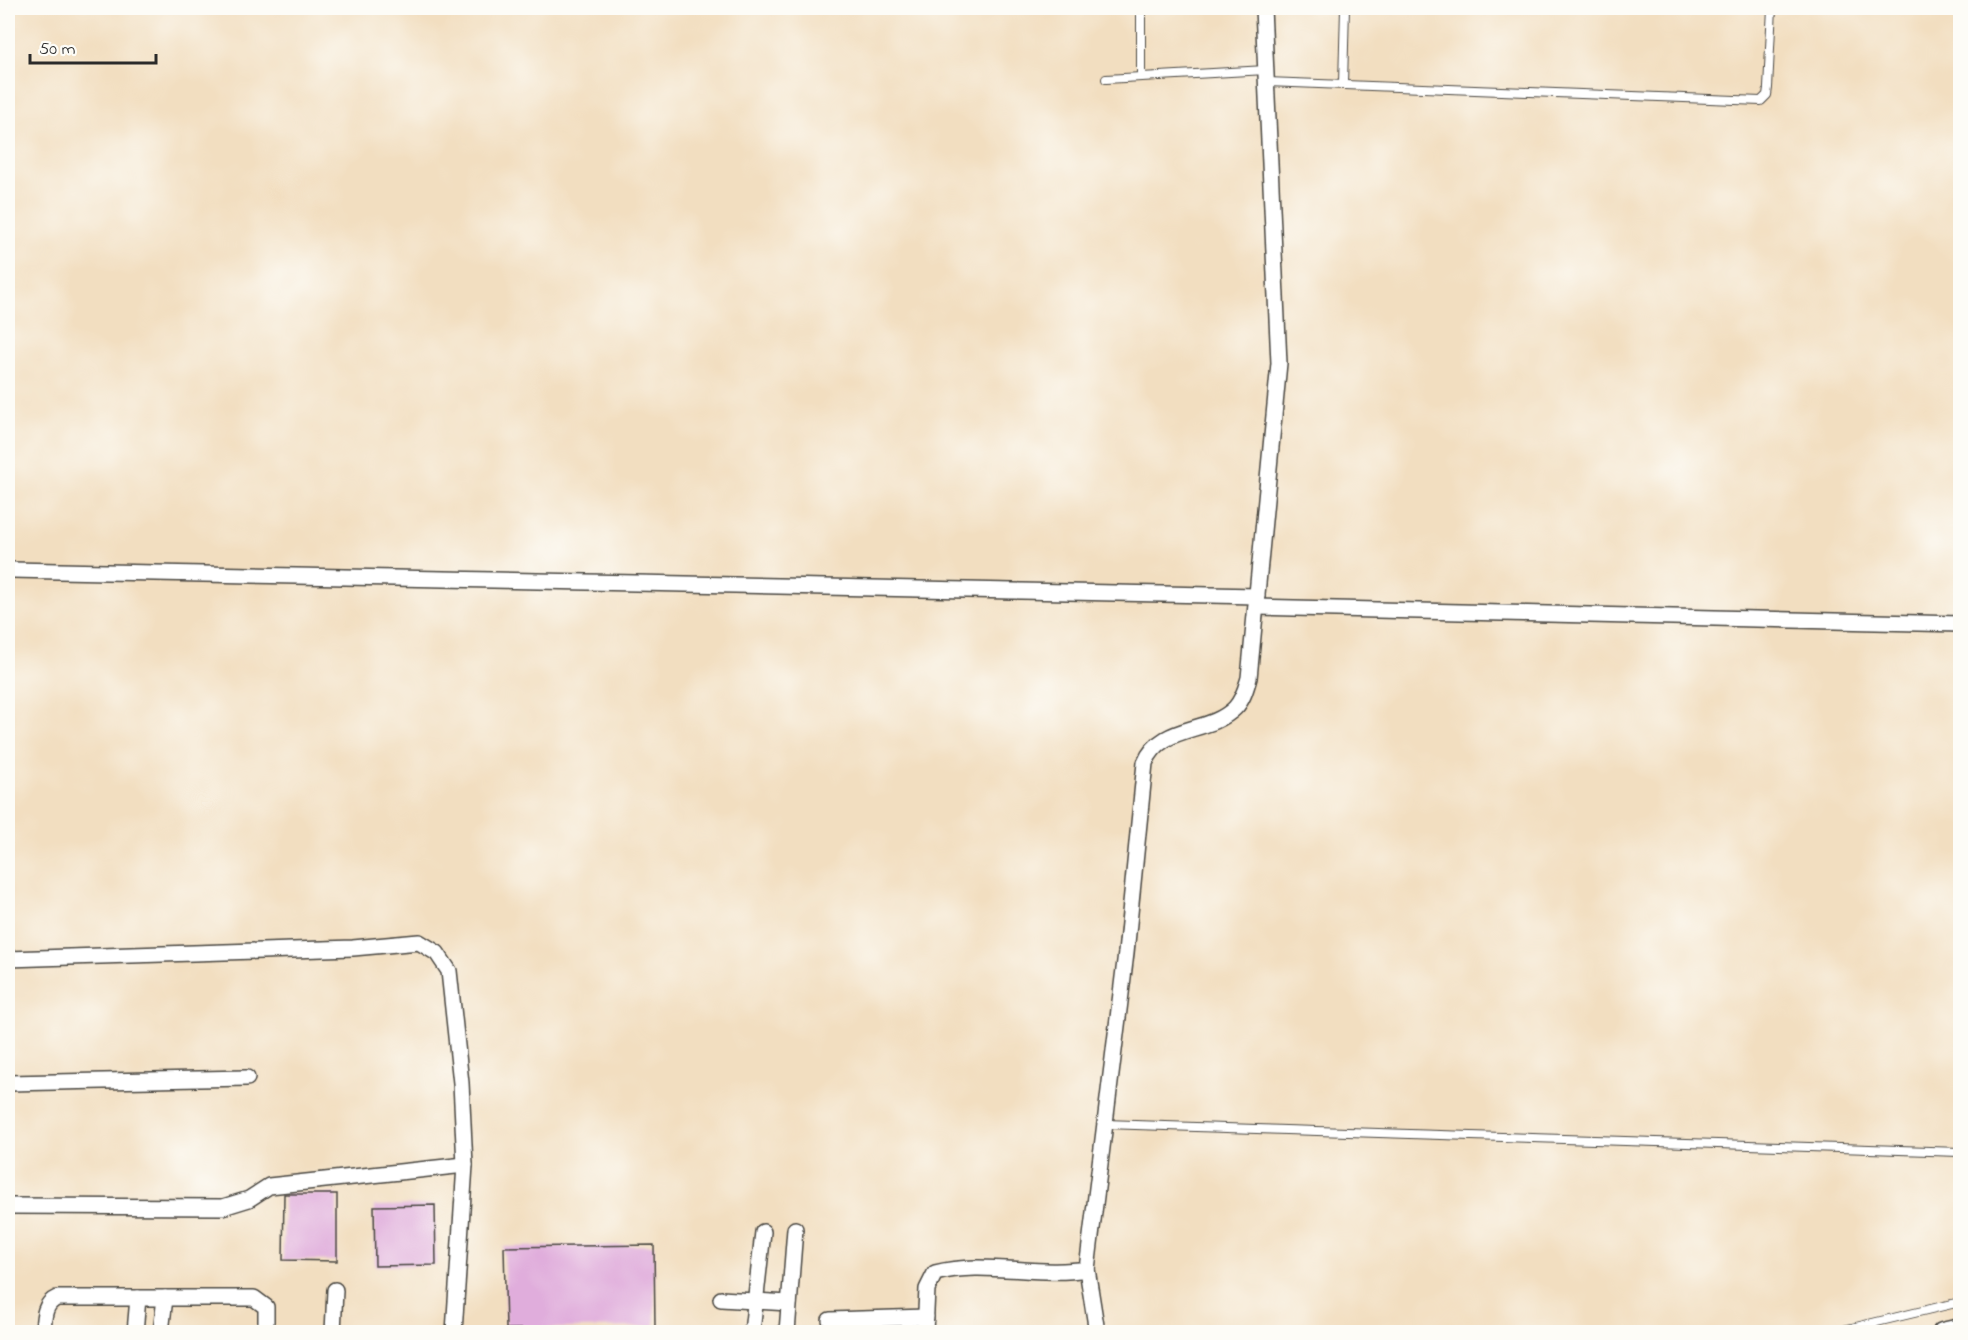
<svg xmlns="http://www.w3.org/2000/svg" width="1968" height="1340" viewBox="0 0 1968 1340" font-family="'Indie Flower',sans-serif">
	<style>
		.building { fill: #e0addc }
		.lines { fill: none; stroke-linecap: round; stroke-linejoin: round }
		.service-casing { stroke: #494641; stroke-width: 10 }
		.minor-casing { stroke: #494641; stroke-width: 18 }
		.tertiary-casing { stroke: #494641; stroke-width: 21 }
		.service { stroke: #fff; stroke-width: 8 }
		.minor { stroke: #fff; stroke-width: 15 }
		.tertiary { stroke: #fff; stroke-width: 18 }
	</style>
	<rect width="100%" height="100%" fill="#fdfcf7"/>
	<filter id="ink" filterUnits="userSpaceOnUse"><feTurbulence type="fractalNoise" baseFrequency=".0167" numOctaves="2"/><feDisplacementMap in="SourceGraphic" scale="12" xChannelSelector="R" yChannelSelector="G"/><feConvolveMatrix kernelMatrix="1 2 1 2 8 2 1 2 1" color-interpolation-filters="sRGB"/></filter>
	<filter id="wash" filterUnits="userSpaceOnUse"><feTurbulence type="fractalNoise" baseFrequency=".008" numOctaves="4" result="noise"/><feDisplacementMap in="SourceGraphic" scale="24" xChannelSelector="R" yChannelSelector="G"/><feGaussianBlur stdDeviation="1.35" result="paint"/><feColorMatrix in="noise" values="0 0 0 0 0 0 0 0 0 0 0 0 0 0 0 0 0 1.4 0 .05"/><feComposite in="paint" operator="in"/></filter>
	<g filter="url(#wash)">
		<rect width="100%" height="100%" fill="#f2dec0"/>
		<g id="blocks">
			<!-- building -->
			<g class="building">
				<path d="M284,1194H337V1261L283,1260Z"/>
				<path d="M435,1205L436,1265L375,1266L374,1206Z"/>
				<path d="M654,1245L655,1327L506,1329L504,1247Z"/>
			</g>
		</g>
	</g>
	<g filter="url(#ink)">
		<use href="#blocks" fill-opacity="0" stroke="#494641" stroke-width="1.5"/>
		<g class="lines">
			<defs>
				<g id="service">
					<path d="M1141,8V77"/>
					<path d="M1106,79L1266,70"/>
					<path d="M1267,82L1761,101L1767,95L1768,88L1772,8"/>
					<path d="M1343,84L1345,8"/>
					<path d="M1105,1124L1960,1152"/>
					<path d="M1835,1332L1960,1302"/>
				</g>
				<g id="minor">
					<path d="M11,570L1257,596"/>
					<path d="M1257,607L1960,624"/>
					<path d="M8,959L353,948L419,942L437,953L449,971L461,1083L465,1165L454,1332"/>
					<path d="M8,1083L247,1078"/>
					<path d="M8,1206L223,1207L249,1199L269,1186L465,1165"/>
					<path d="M1087,1269L1126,953L1145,763C1161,723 1208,735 1235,708C1243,700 1246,688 1249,678L1279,363L1263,8"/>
					<path d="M721,1299L789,1303"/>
					<path d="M830,1320L926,1317"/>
					<path d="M43,1332C44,1319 43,1304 57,1298H254L266,1307V1332"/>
					<path d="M135,1332L138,1298"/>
					<path d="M161,1332L165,1298"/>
					<path d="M333,1332L335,1290"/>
					<path d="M752,1332L763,1232"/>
					<path d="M787,1332L795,1229"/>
					<path d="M925,1332L927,1289L935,1273C984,1260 1036,1277 1087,1269L1097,1332"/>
				</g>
				<path id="tertiary" d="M1942,1332L1960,1328"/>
			</defs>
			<!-- service casing -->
			<use href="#service" class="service-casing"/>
			<!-- minor casing -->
			<use href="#minor" class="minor-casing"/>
			<!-- tertiary casing -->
			<use href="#tertiary" class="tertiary-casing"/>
			<!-- service -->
			<use href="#service" class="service"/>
			<!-- minor -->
			<use href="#minor" class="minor"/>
			<!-- tertiary -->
			<use href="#tertiary" class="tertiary"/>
		</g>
	</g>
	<!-- margin -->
	<rect width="1968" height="1340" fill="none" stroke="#fdfcf7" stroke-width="30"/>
	<!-- scale -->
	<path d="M30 54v9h126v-9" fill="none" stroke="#2b2b2b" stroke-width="3"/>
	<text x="39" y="54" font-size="18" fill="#2b2b2b" stroke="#fdfcf7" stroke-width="4.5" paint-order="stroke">50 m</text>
</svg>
